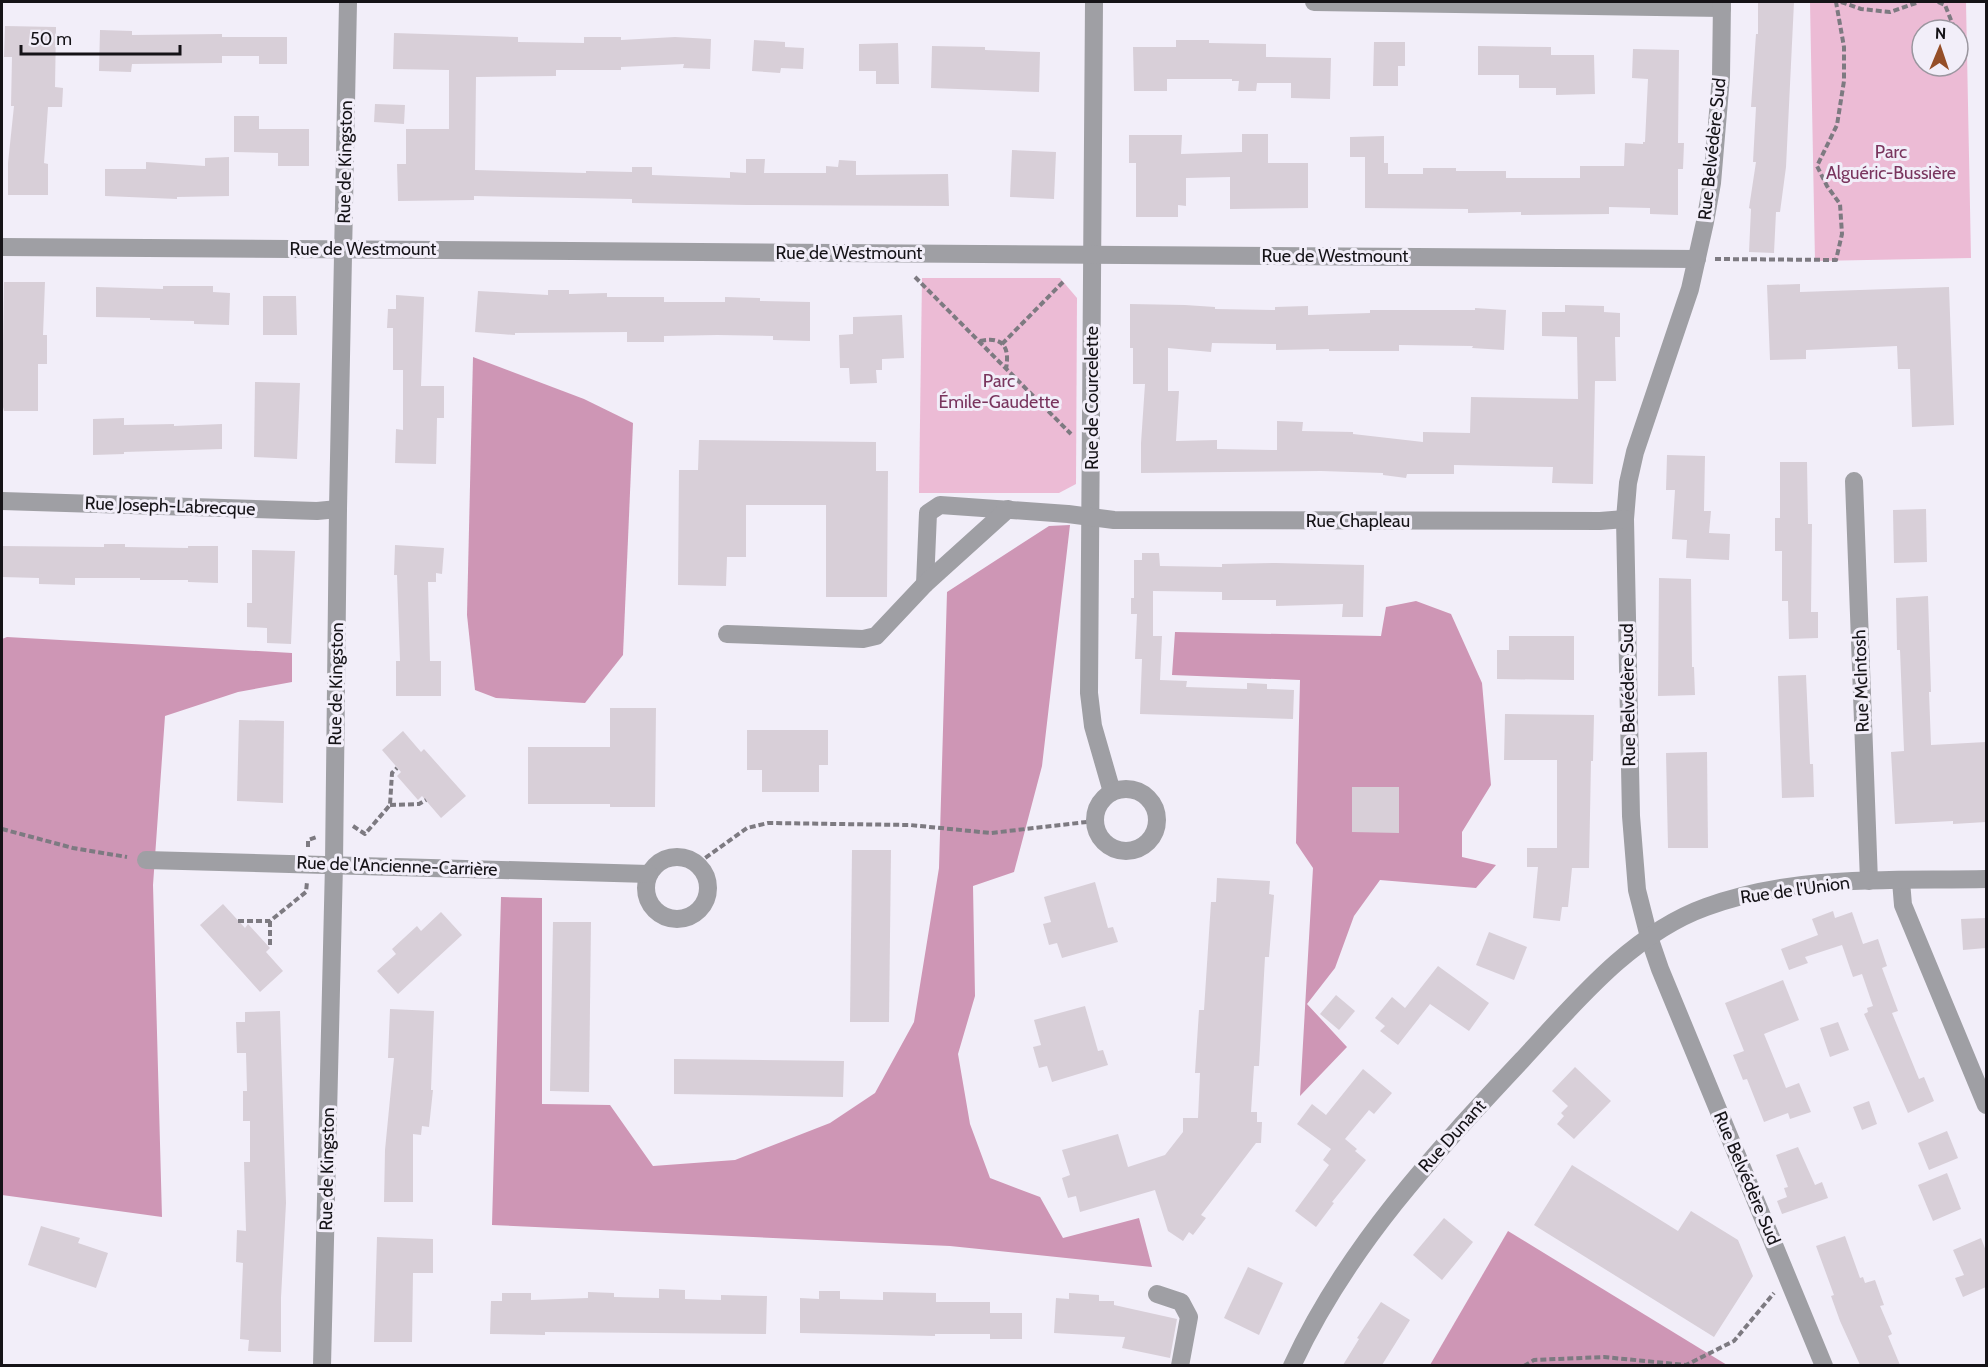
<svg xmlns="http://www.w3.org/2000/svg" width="1988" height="1367" viewBox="0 0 1988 1367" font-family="Cabin,sans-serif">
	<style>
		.green { fill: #ecbbd5; fill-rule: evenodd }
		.forest { fill: #ce96b5 }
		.building { fill: #d8cfd8 }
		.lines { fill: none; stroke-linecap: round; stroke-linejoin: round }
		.path { stroke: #7d7a81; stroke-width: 4; stroke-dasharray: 6 3; stroke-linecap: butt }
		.minor { stroke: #9f9fa4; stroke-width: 18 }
		.labels { text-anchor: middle; stroke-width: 6; stroke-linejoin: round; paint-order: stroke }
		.street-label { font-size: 18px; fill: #151317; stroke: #f2eef9 }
		.park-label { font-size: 18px; fill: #79355e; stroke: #f2eef9 }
	</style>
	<rect width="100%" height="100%" fill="#f2eef9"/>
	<!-- green -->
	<g class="green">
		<path d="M1810,2H1966L1971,258L1815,261ZM1922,30H1958V66H1922Z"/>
		<path d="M922,278H1060L1077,298L1076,484L1059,493H919Z"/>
	</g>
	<!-- forest -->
	<g class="forest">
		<path d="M473,357L584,399L633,423L623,655L585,703L496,698L475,690L467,615Z"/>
		<path d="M1070,525L1042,766L1014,872L973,886L975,996L958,1054L970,1124L990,1178L1040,1197L1063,1238L1139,1218L1152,1267L950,1246L492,1225L501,897L542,898V1104L610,1105L653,1166L735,1160L830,1123L875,1093L914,1022L939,868L947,592L1049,526Z"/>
		<path d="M1416,601L1451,614L1482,683L1491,785L1462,832V857L1496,865L1476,888L1380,880L1354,916L1335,968L1307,1004L1347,1047L1300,1096L1313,868L1296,843L1300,680L1172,675L1175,632L1381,636L1386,607Z"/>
		<path d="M7,637L292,653V682L238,692L165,716L153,885L162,1217L2,1195V639Z"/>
		<path d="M1508,1231L1727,1365H1430Z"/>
	</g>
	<!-- building -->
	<g class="building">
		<path d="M1758,2H1794L1786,167L1780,212H1776L1774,253L1749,252L1751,209L1749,208L1756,162H1753L1756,107H1751L1756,34H1758Z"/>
		<path d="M5,26L56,27L55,87L63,88L62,107H48L44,163L48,164V195H8V163L14,106H11L12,57H4Z"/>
		<path d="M100,30L132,31V35L222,34V37H287V64H259V56H222V63L132,64L131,72L99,71Z"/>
		<path d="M394,33L518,37V42L584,43V37H621V40L675,37L711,39L710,69L683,68L684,64L621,67V70H556V76L476,77L475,170L586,173V171L632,172V167H652V175L730,178V172L746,173V159H765L764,173H826V166L838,167L839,160L856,161V175L948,174L949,206L747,205L632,203V199L474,196V200L398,201L397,164H406V129H449V70L393,69Z"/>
		<path d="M754,40L785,42V47L804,48L803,69L781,68L780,73L752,71Z"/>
		<path d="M1176,40H1209V43L1266,44V57L1331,58L1330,99L1291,98V83H1257L1256,91H1238L1239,81H1232V79H1167V91H1134L1133,47H1176Z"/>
		<path d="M1374,42H1405V66H1398V86H1373Z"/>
		<path d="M898,43L899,84H876V71H859V44Z"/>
		<path d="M932,46L985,47V50L1040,52L1039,92L931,88Z"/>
		<path d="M1478,46L1551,47V55H1594L1595,94L1556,95V88H1519V75H1478Z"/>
		<path d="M1633,49L1679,50L1678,143H1684L1683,169H1678V215L1650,214V208L1609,207V214L1521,215V212L1468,213V209L1365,208V157H1350V137L1384,136V163H1388V174H1423V168H1456V171H1506V178H1580V166H1624L1625,143L1643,144V142H1645L1648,79L1632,78Z"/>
		<path d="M375,104L405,105L404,124L374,122Z"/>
		<path d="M234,116H259V129H309V166H278V153L234,152Z"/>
		<path d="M1242,134H1268V163H1308V208L1230,209V177L1186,178V206L1178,205V217H1136V163H1129V135H1182L1181,154L1242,152Z"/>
		<path d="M1012,150L1056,152L1054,199L1010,197Z"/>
		<path d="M229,157V196L177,197V199L105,196V169H146V162L205,166V158Z"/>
		<path d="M4,282H45L43,335H47V364H38V411H4L3,407H2Z"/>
		<path d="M1800,284V292L1949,287L1954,425L1912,427L1910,369H1898L1897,346L1806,350V359L1770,360L1767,285Z"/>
		<path d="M163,286H213V292L230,293L229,325L194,324V321L150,320V318L96,317V287L163,289Z"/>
		<path d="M548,290H569V294L607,293V297H664V302H725V297L760,298V301L810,302V341L773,340V336L717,335L664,336V342H627V332L515,333V335L475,332L478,291L548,295Z"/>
		<path d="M396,295L424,297L421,386H444V418H437L436,464L395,463L396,429L403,430V370H393V328H387L388,309H396Z"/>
		<path d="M263,296H296L297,335H263Z"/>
		<path d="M1130,304L1185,305L1215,307V309L1275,310V307L1308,306V315L1370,313V310H1475V308L1506,310L1504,350L1472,348L1473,346L1399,345V351H1329V349L1276,350V344L1212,343L1211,352L1168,348V391H1179L1176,441L1217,440V449L1277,450V421L1303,422L1302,431L1353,432V434L1423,442V432L1470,433L1471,397L1578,399L1577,337L1542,336V312H1565V305L1604,306V312L1620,313V337H1615L1616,381H1595L1593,484L1552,483L1553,467L1454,465V474H1407L1406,478L1383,475V473L1321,471L1141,473V443L1145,384H1133V348H1130Z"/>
		<path d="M902,315L904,358L882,359V370H876L877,383L850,384L849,368H840L839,335L853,334V317Z"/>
		<path d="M255,382L300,383L297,459L254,457Z"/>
		<path d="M124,418V425L174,424V426L222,424V449L124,452V454L93,455V419Z"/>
		<path d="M699,440L876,442V471H888L887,597H826V505H746V557H727L726,586L678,585L679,470H698Z"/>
		<path d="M1667,455L1705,456L1704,511H1711L1709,533L1730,534L1729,560L1686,558L1687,540L1672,539L1675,490H1666Z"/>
		<path d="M1780,462H1807L1808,524H1812L1811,612H1818V638L1789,639L1788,601H1782V551H1775V518H1780Z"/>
		<path d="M1926,509L1927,562L1894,563L1893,510Z"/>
		<path d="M104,544H125V547L188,548V546H218V583L188,582V580H140V578H75V585L39,584V578L2,577V546L104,547Z"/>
		<path d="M395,545L444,548L442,574L436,573V582H428L430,661H441V696H396V661H400L397,575H394Z"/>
		<path d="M252,550L295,551L291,644L267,643V628L247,627V603H252Z"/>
		<path d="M1142,553H1159L1160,566L1222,567V564L1276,563L1364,565L1363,617H1342L1343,604L1276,606V600H1222V592L1153,591V636H1162L1160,680L1187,681L1186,687L1247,689V683L1267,684V689L1294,690L1293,719L1140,714L1142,659H1135L1137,614H1131V598H1134V560H1142Z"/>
		<path d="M1659,578L1691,579L1692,667H1694L1695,695L1658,696Z"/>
		<path d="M1928,596L1931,692H1929L1931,745L1986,742V822L1953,824V821L1895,824L1891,752L1904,751L1900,650H1897L1896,598Z"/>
		<path d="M1509,636H1574V680L1497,679V650H1509Z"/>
		<path d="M1806,675L1810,764H1813L1814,797L1782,798L1778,676Z"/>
		<path d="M610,708H656L655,807H610V804H528V747H610Z"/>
		<path d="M1505,714L1594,715L1593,761H1591L1589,868H1572L1568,907H1562L1560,921L1533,918L1538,867H1527V848H1557V760H1504Z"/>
		<path d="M239,720L284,721L283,803L237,801Z"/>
		<path d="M747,730H828V765H819V792H762V770H747Z"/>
		<path d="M403,731L421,752L424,749L466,796L441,818L422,796L418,800L397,776L401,772L382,750Z"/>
		<path d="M1707,752L1708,848H1668L1666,753Z"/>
		<path d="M1352,787H1399V833L1352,832Z"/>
		<path d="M852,850H891L889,1022H850Z"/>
		<path d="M1217,878L1270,881L1269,894L1274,895L1269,957H1265L1259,1066H1254L1251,1112H1257V1122H1262L1261,1143H1256L1201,1215L1206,1218L1193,1235L1189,1232L1183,1241L1168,1231L1155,1190L1080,1212L1076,1196L1068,1198L1062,1178L1070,1175L1062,1150L1118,1134L1128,1167L1165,1155L1183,1132V1118H1198L1200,1073H1195L1199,1010H1204L1211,902H1216Z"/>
		<path d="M1095,882L1108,928L1113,927L1118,942L1062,958L1057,943L1049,945L1043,924L1051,922L1044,897Z"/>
		<path d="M223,904L245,928L248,924L270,948L266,952L283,971L260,992L200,925Z"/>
		<path d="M1833,911L1835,918L1852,912L1863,944L1878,939L1887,966L1882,968L1898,1011L1892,1013L1919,1079L1924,1077L1934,1101L1908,1113L1864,1014L1868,1012L1867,1008L1873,1006L1862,974L1853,977L1842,945L1805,957L1808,963L1789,970L1781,949L1818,935L1812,919Z"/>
		<path d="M441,912L462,935L398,994L377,971L396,954L392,949L417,926L421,931Z"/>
		<path d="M1986,918V948L1963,950L1961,919Z"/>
		<path d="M553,922H591L589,1092L550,1091Z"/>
		<path d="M1489,932L1527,947L1514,980L1476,965Z"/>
		<path d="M1438,966L1489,1003L1469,1031L1430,1004L1398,1045L1380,1031L1385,1026L1375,1018L1392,997L1405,1008Z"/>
		<path d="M1783,980L1799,1020L1764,1034L1786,1088L1799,1083L1811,1112L1790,1119L1788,1113L1764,1122L1747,1079L1743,1080L1733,1055L1744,1051L1725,1003Z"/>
		<path d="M1336,995L1355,1011L1339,1030L1320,1014Z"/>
		<path d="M1085,1006L1098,1051L1103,1050L1108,1065L1052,1082L1047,1066L1039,1068L1033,1047L1041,1045L1034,1020Z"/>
		<path d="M390,1009L434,1011L431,1090H433L429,1127L422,1126L421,1135L413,1134V1202H384L385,1150L394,1058H388Z"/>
		<path d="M280,1011L286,1203L281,1298V1352L248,1351L249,1340L240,1339L243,1263L236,1262L237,1230L246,1231L244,1162H250V1121H243V1091H247L246,1053H237L236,1022H245V1012Z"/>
		<path d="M1838,1022L1849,1050L1830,1057L1820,1028Z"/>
		<path d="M674,1059L844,1061L843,1097L674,1094Z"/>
		<path d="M1575,1067L1611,1101L1574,1139L1557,1124L1564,1116L1561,1113L1568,1106L1552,1091Z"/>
		<path d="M1363,1069L1392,1093L1374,1114L1369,1110L1345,1139L1357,1149L1355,1151L1366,1160L1332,1202L1334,1203L1316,1227L1295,1211L1329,1165L1323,1160L1331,1149L1297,1124L1312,1104L1326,1115Z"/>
		<path d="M1869,1101L1877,1124L1862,1130L1853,1107Z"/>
		<path d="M1947,1131L1958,1158L1929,1170L1918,1143Z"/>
		<path d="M1798,1147L1815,1185L1822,1182L1828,1198L1782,1214L1777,1201L1787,1197L1784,1188L1788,1187L1776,1155Z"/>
		<path d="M1572,1165L1678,1231L1691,1211L1738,1240L1753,1276L1714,1337L1534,1225Z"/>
		<path d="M1947,1173L1961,1209L1933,1221L1918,1185Z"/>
		<path d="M1444,1218L1473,1242L1442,1280L1413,1255Z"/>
		<path d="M41,1226L80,1238L78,1243L108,1253L96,1288L28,1265Z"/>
		<path d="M1845,1236L1860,1278L1863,1277L1865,1283L1875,1280L1884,1305L1880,1306L1892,1334L1888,1336L1900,1365H1860L1840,1321L1831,1296L1834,1295L1816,1246Z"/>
		<path d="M377,1237L433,1239V1273H413L412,1342H374Z"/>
		<path d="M1981,1238L1986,1251V1287L1963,1297L1955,1278L1964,1275L1953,1250Z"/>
		<path d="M1248,1267L1283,1283L1259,1335L1224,1318Z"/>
		<path d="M659,1289L685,1290V1299L721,1300V1295L767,1296L766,1334L545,1332V1335L490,1334L491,1301H502V1293H531V1300L588,1298V1292L614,1293V1297L659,1298Z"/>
		<path d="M819,1291H840V1299L883,1300V1292L936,1293V1302H990V1313H1022V1339H990V1334H935V1336L800,1333V1298L819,1299Z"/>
		<path d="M1069,1293L1099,1295V1301H1114V1305L1177,1319L1170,1358L1122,1348L1125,1337L1054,1333L1056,1298L1069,1299Z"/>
		<path d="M1381,1302L1410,1320L1382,1365H1343L1359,1339L1357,1338Z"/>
	</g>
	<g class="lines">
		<!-- path -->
		<g class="path">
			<path d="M1841,2L1861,9L1890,12L1919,2"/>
			<path d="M1938,2L1945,5L1953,25"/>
			<path d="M1715,259L1836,260L1842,234L1840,204L1827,186L1817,166L1837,125L1844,81V47L1836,2"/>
			<path d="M915,277L1071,434"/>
			<path d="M980,341C1003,336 1010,347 1006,369"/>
			<path d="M1002,344L1064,281"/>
			<path d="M390,805L419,804L426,800"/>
			<path d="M353,826L365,834L390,805L392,773L397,768"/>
			<path d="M2,829L73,848L127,857"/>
			<path d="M308,847V840L317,837"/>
			<path d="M698,863L747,828L768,823L910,825L991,833L1095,821"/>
			<path d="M238,921H270L306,892L307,882"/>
			<path d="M270,921V948"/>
			<path d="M1524,1366L1534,1360L1604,1357L1686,1365L1734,1341L1774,1293"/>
		</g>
		<!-- minor -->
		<g class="minor">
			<path d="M1094,2L1089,693L1093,726L1112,792"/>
			<path d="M1314,2L1722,8"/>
			<path d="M1722,2L1721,77L1712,183L1705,222L1690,289L1635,452L1628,483L1625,519L1631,816L1637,890L1649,937L1660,969L1824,1366"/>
			<path d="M2,247L1697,259"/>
			<path d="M1854,481L1869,881"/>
			<path d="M2,501L317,511L338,509"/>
			<path d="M925,584L928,513L940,505L1068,514L1114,520L1600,521L1625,519"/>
			<path d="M727,634L863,639L876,636L925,584L1008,509"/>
			<circle cx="1126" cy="820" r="31"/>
			<circle cx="677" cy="888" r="31"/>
			<path d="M146,860L649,874"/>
			<path d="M1901,881L1903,905L1986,1105"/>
			<path d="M1157,1294L1181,1302L1189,1317L1180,1366"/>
			<path d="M322,1366L334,864L338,509L348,2"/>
			<path d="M1292,1366C1347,1247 1433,1155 1522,1060C1575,1003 1631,934 1706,907C1795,874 1893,881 1986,879"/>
		</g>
	</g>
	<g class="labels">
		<!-- street labels -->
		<g class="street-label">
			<text transform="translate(1712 149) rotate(-84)" y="6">Rue Belvédère Sud</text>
			<text transform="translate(345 162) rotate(-89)" y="6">Rue de Kingston</text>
			<text x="363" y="255">Rue de Westmount</text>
			<text x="849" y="259">Rue de Westmount</text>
			<text x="1335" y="262">Rue de Westmount</text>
			<text transform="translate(1092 398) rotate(-90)" y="6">Rue de Courcelette</text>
			<text transform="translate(170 506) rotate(2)" y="6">Rue Joseph-Labrecque</text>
			<text x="1358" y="527">Rue Chapleau</text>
			<text transform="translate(1861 681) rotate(-92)" y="6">Rue McIntosh</text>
			<text transform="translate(336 684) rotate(-89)" y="6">Rue de Kingston</text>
			<text transform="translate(1628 695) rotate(-91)" y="6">Rue Belvédère Sud</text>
			<text transform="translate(397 866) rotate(2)" y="6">Rue de l'Ancienne-Carrière</text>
			<text transform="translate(1795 890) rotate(-8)" y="6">Rue de l'Union</text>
			<text transform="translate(1452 1136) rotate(-48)" y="6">Rue Dunant</text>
			<text transform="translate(327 1169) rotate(-89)" y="6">Rue de Kingston</text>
			<text transform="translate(1747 1178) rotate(67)" y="6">Rue Belvédère Sud</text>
		</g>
		<!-- park labels -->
		<g class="park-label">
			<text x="1891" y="158">Parc<tspan x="1891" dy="21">Alguéric-Bussière</tspan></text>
			<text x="999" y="387">Parc<tspan x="999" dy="21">Émile-Gaudette</tspan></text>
		</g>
	</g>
	<!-- border -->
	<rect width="1988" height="1367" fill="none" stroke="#151317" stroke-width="6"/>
	<!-- north arrow -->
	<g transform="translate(1940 48) rotate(2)"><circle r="28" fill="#f2eef9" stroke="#9a969f" stroke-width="1.5"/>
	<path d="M0-4.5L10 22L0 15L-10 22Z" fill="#954e28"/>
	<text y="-9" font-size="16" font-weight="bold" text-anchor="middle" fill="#151317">N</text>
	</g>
	<!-- scale -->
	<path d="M21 45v9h159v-9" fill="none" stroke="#151317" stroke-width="3"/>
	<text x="30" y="45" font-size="18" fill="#151317" stroke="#f2eef9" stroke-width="4.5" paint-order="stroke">50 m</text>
</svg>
